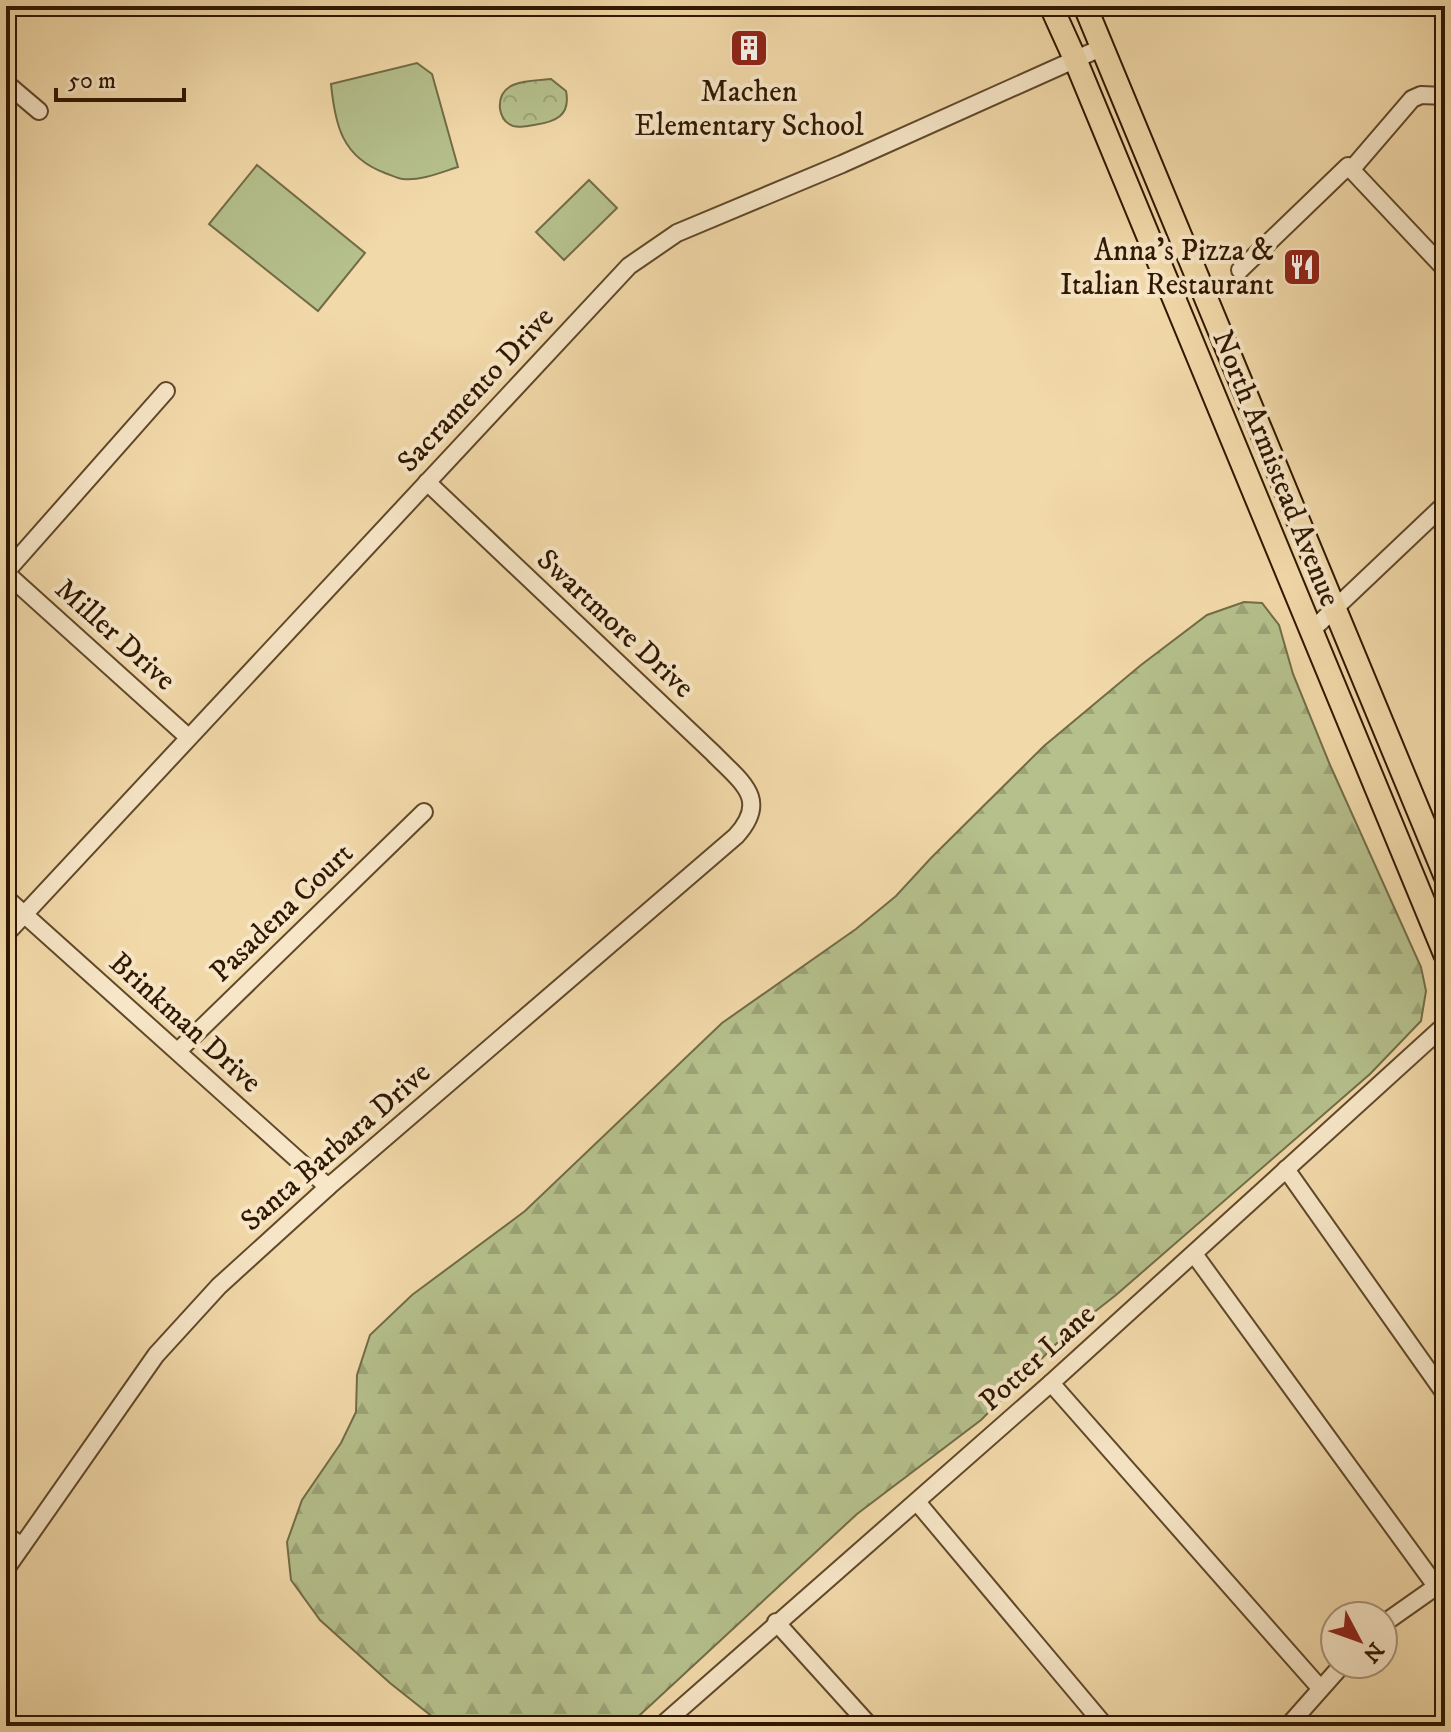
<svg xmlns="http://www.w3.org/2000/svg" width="1451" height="1732" viewBox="0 0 1451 1732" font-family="'IM FELL DW Pica',serif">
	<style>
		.forest { fill: url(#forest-firs); stroke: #726c46; stroke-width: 2 }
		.park { fill: url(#park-crowns); stroke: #726c46; stroke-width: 2 }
		.pitch { fill: #b5c08c; stroke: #726c46; stroke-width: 2 }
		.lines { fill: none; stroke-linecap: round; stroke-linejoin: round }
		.minor-casing { stroke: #60482a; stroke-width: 20 }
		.major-casing { stroke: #2f1700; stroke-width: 26 }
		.minor { stroke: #f7e6c7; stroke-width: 16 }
		.major { stroke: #f2d9a9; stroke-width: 22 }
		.labels { text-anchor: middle; stroke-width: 8; stroke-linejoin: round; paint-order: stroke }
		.poi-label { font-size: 30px; fill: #2f1700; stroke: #f7e6c7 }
		.street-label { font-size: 30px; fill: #2f1700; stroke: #f7e6c7 }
	</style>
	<defs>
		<pattern id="forest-firs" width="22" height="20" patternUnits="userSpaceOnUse" patternTransform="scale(2)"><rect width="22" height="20" fill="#b5c08c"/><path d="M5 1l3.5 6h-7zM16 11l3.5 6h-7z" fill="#9ca477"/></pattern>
		<pattern id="park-crowns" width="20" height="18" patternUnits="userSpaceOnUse" patternTransform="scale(2)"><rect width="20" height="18" fill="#b5c08c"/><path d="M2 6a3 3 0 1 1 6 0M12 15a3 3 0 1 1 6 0" fill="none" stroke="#9ca477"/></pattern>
	</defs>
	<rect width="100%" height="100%" fill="#f2d9a9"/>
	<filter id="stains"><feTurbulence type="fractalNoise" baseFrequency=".0025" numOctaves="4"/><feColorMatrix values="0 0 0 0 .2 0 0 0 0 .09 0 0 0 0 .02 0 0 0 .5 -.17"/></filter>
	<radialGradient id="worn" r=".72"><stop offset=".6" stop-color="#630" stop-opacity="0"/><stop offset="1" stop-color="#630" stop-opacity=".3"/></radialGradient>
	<!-- forest -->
	<path class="forest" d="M1244,602L1262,603L1279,625L1293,674L1330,765L1421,967L1426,991L1421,1021L1370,1074L1116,1295L1065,1335L981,1420L857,1514L628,1726H444L390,1683L320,1620L291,1580L287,1542L302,1500L341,1443L356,1412L357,1375L370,1335L412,1295L525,1211L722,1023L856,929L896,896L931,858L1044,746L1141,665L1207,615Z"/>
	<!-- park -->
	<path class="park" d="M551,79L566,91C571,116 555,122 534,125C526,126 516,129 509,124C504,121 501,115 500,109C497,79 531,81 551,79Z"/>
	<!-- pitch -->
	<g class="pitch">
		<path d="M417,63L432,74L458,167C442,172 421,181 403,179C398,179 391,175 385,173C342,157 335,125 331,84Z"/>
		<path d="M257,165L365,253L318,311L209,224Z"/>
		<path d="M589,180L617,208L564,260L536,232Z"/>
	</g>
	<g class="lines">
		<defs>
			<g id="minor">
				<path d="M6,83L39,111"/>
				<path d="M1351,170L1412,99L1421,95L1445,96"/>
				<path d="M1240,270L1348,166L1445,269"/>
				<path d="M6,572L166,391"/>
				<path d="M6,573L188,737"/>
				<path d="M1311,631L1445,504"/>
				<path d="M6,898L328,1187"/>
				<path d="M6,934L629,266L677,233L842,164L1103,47"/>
				<path d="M178,1051L424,812"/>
				<path d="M1286,1169L1445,1394"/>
				<path d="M1194,1254L1436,1586"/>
				<path d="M1051,1383L1320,1688"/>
				<path d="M917,1502L1105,1726"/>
				<path d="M6,1535L22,1546"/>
				<path d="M6,1569L156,1355L219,1286L328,1187L736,836C770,799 741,782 713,753L427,482"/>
				<path d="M776,1622L870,1726"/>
				<path d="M1383,1624L1444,1581"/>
				<path d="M661,1726L1051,1383L1445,1025"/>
				<path d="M1288,1726L1343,1664"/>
			</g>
			<g id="major">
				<path d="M1051,6L1075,59L1445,954"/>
				<path d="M1085,6L1445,875"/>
			</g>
		</defs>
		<!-- minor casing -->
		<use href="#minor" class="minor-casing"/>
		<!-- major casing -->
		<use href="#major" class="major-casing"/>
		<!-- minor -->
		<use href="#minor" class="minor"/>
		<!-- major -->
		<use href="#major" class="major"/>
	</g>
	<!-- icons -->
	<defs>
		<symbol id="building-square" viewBox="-11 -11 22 22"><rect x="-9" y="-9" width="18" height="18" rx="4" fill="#8f2418" stroke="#f7e6c7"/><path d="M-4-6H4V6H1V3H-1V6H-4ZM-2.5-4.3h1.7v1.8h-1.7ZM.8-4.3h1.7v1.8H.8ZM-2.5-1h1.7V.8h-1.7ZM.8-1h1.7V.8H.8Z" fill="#fff"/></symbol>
		<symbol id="restaurant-square" viewBox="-11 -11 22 22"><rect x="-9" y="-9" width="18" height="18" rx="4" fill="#8f2418" stroke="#f7e6c7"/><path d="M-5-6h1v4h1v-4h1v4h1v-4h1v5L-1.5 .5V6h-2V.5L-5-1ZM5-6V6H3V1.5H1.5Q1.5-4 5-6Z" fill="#fff"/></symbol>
	</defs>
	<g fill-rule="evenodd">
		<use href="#building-square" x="727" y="26" width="44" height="44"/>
		<use href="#restaurant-square" x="1280" y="245" width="44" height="44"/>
	</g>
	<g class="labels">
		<!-- poi labels -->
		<g class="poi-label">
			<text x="749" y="101">Machen<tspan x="749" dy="34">Elementary School</tspan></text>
			<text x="1274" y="260" text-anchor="end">Anna's Pizza &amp;<tspan x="1274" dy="34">Italian Restaurant</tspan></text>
		</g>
		<!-- street labels -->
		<g class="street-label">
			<text transform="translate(475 389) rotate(-47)" y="10">Sacramento Drive</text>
			<text transform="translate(1277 468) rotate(68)" y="10">North Armistead Avenue</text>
			<text transform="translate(616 623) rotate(43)" y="10">Swartmore Drive</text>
			<text transform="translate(116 634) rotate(42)" y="10">Miller Drive</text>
			<text transform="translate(281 912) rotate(-44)" y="10">Pasadena Court</text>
			<text transform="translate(186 1022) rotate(42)" y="10">Brinkman Drive</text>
			<text transform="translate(335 1146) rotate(-41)" y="10">Santa Barbara Drive</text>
			<text transform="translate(1037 1357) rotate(-42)" y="10">Potter Lane</text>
		</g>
	</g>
	<!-- margin -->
	<rect width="1451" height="1732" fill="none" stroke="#f2d9a9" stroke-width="32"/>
	<rect x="8" y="8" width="1435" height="1716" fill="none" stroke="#2f1700" stroke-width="4"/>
	<rect x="16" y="16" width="1419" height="1700" fill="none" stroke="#2f1700" stroke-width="2"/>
	<!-- north arrow -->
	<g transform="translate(1359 1640) rotate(131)"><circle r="38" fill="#f7e6c7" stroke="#a79377" stroke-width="2"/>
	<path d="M0-6L14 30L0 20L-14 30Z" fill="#8f2418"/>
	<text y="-12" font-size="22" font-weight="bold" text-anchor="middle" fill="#2f1700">N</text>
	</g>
	<!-- scale -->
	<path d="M56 88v12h128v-12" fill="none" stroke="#2f1700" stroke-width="4"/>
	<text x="68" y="88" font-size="24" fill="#2f1700" stroke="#f7e6c7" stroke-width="6" paint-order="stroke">50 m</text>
	<rect width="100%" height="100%" filter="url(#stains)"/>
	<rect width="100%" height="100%" fill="url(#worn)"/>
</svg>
